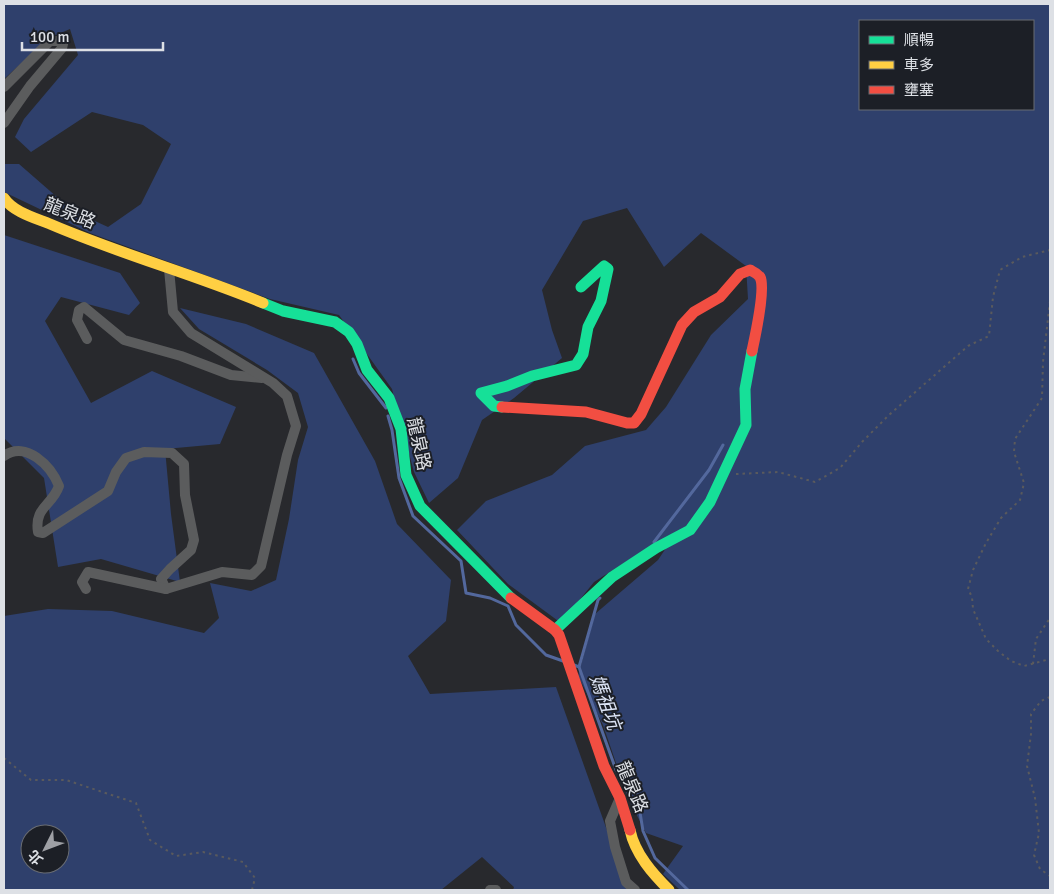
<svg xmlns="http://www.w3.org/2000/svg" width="1054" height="894" viewBox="0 0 1054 894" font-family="Signika,'Noto Sans TC',sans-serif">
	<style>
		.green { fill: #2f406c; fill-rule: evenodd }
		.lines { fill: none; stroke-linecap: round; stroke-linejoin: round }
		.stream { stroke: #53689d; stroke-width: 3 }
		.path { stroke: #5a5a5d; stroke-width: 2; stroke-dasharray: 2.5 4; stroke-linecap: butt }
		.street { stroke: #5b5c5d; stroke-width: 10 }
		.fast { stroke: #16e098; stroke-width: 11 }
		.slow { stroke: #ffcf43; stroke-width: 11 }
		.jam { stroke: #f24e42; stroke-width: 11 }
		.labels { text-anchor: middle; stroke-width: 4; stroke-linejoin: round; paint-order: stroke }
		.street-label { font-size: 18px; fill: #dde0e5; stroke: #1c1f26 }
		.water-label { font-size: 19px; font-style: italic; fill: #dbe3f4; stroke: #1c1f26 }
	</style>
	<rect width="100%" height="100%" fill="#28292d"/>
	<!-- green -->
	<g class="green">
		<path d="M4,4H1050V890H680L663,874L683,846L646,833L628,798L603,725L578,676L595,614L658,560L674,536L657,542L594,582L561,623L508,584L457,530L486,501L552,475L585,446L646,430L666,407L711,335L748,299L746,266L701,233L664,267L627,208L583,221L542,290L552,330L562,358L514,398L482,420L458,478L429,503L414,472L392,389L339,315L270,299L90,233L4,192V164H19L73,211L108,227L141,204L171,144L143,125L92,112L31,152L15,137L24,119L78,55L70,29L49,38L4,79ZM860,21H1033V109H860Z"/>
		<path d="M4,235L120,273L140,303L129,315L61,297L45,321L91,403L152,371L236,407L220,444L165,449L171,514L180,582L101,559L58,567L44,478L4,438Z"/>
		<path d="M180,308L246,324L314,353L375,461L397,524L451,580L446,621L408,656L430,694L556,687L619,864L633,890H513L514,887L482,857L441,890H4V616L48,609L112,611L204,633L219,618L210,583L251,591L276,580L289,519L298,460L308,427L298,393L267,370L199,329ZM30,834H60V864H30Z"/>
	</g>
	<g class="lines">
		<!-- stream -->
		<g class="stream">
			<path d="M353,359L359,373L386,408"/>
			<path d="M388,416L392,430L399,478L413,516L461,561L466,593L490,598L508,606L516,625L546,655L563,661"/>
			<path d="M654,542L709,470L723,445"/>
			<path d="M574,665L579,667L616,770L637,794L643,831L655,858L688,890"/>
			<path d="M579,667L598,600L600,598"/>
		</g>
		<!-- path -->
		<g class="path">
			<path d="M1050,301L1043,362L1042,398L1015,439L1014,452L1024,483L1020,500L1001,518L986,543L973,570L968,589L972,597L973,609L986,639L998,651L1011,661L1024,666L1050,659"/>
			<path d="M736,474L778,472L815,482L840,468L862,442L889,415L968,346L989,336L993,297L1000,270L1022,257L1050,250"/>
			<path d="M1033,664L1036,639L1050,618"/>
			<path d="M1050,697L1041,701L1031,714V734L1027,766L1035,798L1039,833L1034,855L1040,869L1050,876"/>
			<path d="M4,758L31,780H66L136,803L150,840L176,856L203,852L243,862L255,878L252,890"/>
		</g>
		<!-- street -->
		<g class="street">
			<path d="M4,87L50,41H61L63,44L62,48L30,86L4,123"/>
			<path d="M87,339L77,320L79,310L84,307L124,340L181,356L231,375L262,378"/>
			<path d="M4,456C26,440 51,466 59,486C52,506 34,507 38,532L43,533L108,491L116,472L126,458L144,452L172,453L184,464L185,495L194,540L191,550L170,569L161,579L166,589"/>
			<path d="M86,589L82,582L88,572L166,589L222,572L252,575L261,566L287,455L296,426L287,396L273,383L191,333L173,312L169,269"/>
			<path d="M620,798L610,821L615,847L626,882L635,890"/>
			<path d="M490,890H496"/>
		</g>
		<!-- fast -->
		<g class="fast">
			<path d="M263,303L283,311L335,322L349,332L357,344L367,370L389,398L401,429L406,475L420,506L511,598"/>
			<path d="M502,407L494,406L481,393L507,386L532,376L576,365L583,354L588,327L601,301L608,269L604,266L581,287"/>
			<path d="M555,630L612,577L656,548L690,530L710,502L746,425L745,389L752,351"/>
		</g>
		<!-- slow -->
		<g class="slow">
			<path d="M4,198C13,212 35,218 50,224C120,254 193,274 263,303"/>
			<path d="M630,830C635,854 653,874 669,890"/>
		</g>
		<!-- jam -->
		<g class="jam">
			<path d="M502,407L586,412L627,423H634L641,414L682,325L694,312L720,297L740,274L750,270C754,272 757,273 760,277C766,288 755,337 752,351"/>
			<path d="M511,598L555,630L559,635L604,766L620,798L630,830"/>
		</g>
	</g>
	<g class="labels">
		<!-- street labels -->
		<g class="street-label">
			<text transform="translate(70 213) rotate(22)" y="6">龍泉路</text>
			<text transform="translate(419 444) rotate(78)" y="6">龍泉路</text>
			<text transform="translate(632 787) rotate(67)" y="6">龍泉路</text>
		</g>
		<!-- water labels -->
		<g class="water-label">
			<text transform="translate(606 702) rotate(70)" y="7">媽祖坑</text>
		</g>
	</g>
	<!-- border -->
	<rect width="1054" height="894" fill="none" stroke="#dde0e5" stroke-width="10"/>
	<!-- legend -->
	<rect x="859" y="20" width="175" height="90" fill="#1c1f26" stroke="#696c72"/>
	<rect x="869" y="36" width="25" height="8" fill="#16e098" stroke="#696c72"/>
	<text x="904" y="45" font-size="15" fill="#dde0e5">順暢</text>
	<rect x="869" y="61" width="25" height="8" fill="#ffcf43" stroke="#696c72"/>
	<text x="904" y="70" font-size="15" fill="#dde0e5">車多</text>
	<rect x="869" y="86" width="25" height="8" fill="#f24e42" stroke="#696c72"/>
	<text x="904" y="95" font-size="15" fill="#dde0e5">壅塞</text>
	<!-- north arrow -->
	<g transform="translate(45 849) rotate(228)"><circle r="24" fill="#1c1f26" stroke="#696c72"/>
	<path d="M0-4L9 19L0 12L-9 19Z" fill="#9ea0a5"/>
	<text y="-8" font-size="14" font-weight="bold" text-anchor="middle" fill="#dde0e5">北</text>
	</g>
	<!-- scale -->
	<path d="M22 42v8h141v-8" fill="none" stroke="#dde0e5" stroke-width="2.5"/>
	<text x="30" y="42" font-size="15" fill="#dde0e5" stroke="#1c1f26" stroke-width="4" paint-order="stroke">100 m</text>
</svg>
